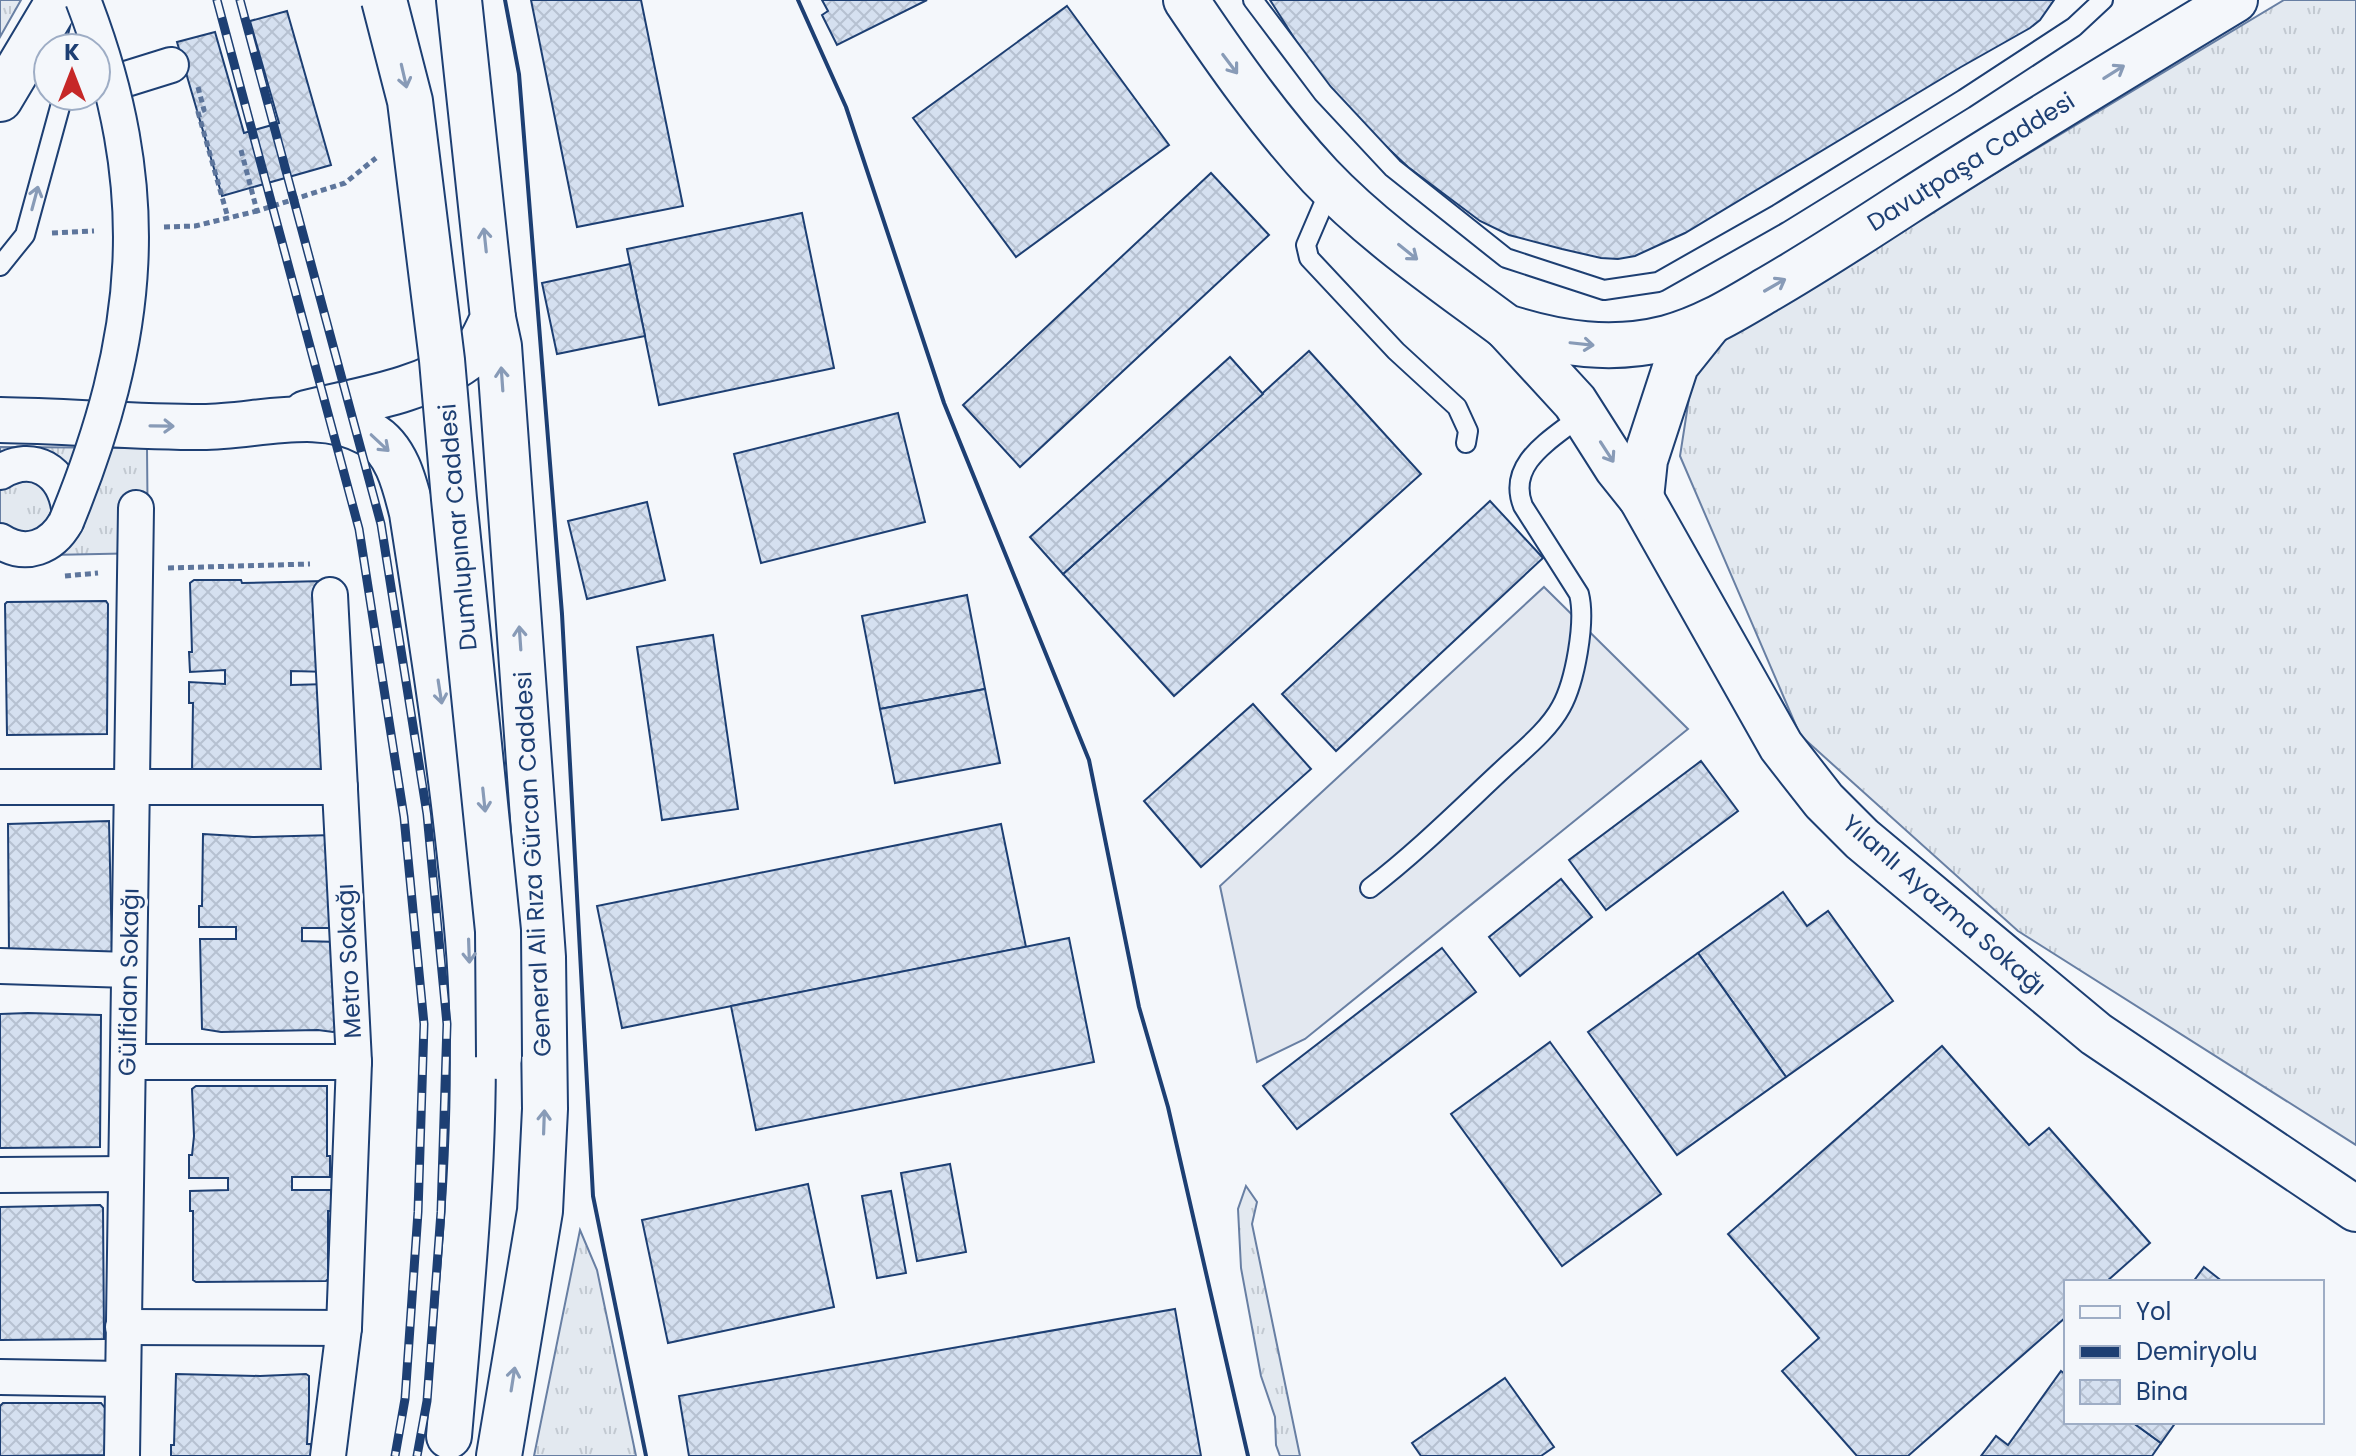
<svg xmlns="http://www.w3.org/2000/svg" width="2356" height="1456" viewBox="0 0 2356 1456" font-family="Poppins,sans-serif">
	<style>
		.grass { fill: url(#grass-tufts); stroke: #687fa3; stroke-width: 2 }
		.parking { fill: #e3e8f0; stroke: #687fa3; stroke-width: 2 }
		.building { fill: url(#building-cross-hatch); stroke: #1d3f73; stroke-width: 2 }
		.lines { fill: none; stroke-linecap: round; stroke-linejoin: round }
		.lane-casing { stroke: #1d3f73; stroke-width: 22 }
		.street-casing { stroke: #1d3f73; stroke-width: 38 }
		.secondary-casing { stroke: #1d3f73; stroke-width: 48 }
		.primary-casing { stroke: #1d3f73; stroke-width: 48 }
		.path { stroke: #5e769c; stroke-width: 5; stroke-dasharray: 6 4; stroke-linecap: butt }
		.lane { stroke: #f4f7fb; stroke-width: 18 }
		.street { stroke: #f4f7fb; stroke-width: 34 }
		.secondary { stroke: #f4f7fb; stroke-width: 44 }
		.primary { stroke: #f4f7fb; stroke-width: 44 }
		.rail-casing { stroke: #1d3f73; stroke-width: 9 }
		.rail { stroke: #f4f7fb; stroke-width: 6; stroke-dasharray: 18; stroke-linecap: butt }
		.street-bridge-casing { stroke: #1d3f73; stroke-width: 38; stroke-linecap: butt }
		.primary-bridge-casing { stroke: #1d3f73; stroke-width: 48; stroke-linecap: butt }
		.street-bridge { stroke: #f4f7fb; stroke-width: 34 }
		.primary-bridge { stroke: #f4f7fb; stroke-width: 44 }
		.wall { stroke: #1d3f73; stroke-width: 4 }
		.oneway { stroke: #889bb7 }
		.labels { text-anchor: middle; stroke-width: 6; stroke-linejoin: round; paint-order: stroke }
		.street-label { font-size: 24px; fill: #1d3f73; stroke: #f4f7fb }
	</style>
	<defs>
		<pattern id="grass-tufts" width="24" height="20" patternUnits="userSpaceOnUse" patternTransform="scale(2)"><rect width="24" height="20" fill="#e3e9f0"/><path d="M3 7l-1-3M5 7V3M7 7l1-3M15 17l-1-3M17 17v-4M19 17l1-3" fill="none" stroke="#c2c9d1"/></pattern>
		<pattern id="building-cross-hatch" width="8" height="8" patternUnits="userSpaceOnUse" patternTransform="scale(2)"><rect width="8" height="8" fill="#d5e0f0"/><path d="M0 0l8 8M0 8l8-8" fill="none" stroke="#b6c1d1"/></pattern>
	</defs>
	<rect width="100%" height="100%" fill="#f4f7fb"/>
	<!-- grass -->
	<g class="grass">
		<path d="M0,0H21L0,37Z"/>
		<path d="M2284,0H2356V1145L2018,931L1800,735L1680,456L1696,353Z"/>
		<path d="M0,447L147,448L148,553L0,556Z"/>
		<path d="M1246,1186L1257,1202L1252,1224L1300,1456H1280L1276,1445L1275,1417L1261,1376L1241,1268L1238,1209Z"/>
		<path d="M580,1230L597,1270L636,1456H534Z"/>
	</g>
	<!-- parking -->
	<path class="parking" d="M1544,587L1688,729L1305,1039L1257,1062L1220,886Z"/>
	<!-- building -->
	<g class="building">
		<path d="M531,0H641L683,206L577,227Z"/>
		<path d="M822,0H927L837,45L822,15L828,11Z"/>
		<path d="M1270,0H2054L2040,20L2030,28L1961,67L1685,233L1635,256L1618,259L1601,258L1562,249L1509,235L1480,221L1408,167L1359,121L1320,79Z"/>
		<path d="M1067,6L1169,145L1016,257L913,118Z"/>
		<path d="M287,11L331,165L222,196L177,42L215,32L244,133L279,123L250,21Z"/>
		<path d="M1211,173L1269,235L1020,467L963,405Z"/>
		<path d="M802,213L834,368L659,405L627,249Z"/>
		<path d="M630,264L645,336L557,354L542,283Z"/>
		<path d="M1309,351L1421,474L1174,696L1063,574Z"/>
		<path d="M1230,357L1263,394L1063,574L1030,537Z"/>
		<path d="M898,413L925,522L761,563L734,454Z"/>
		<path d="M1490,501L1543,558L1336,751L1282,694Z"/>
		<path d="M647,502L665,580L587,599L568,521Z"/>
		<path d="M194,580H241L242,583L323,581L330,672L291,671V685L328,684L325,775L192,772L193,703H189V682L225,684V670L190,672L189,652H192L190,583Z"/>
		<path d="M967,595L985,689L880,709L862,616Z"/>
		<path d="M106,601L108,604L107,734L7,735L5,604L7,602Z"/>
		<path d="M713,635L738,809L662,820L637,647Z"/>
		<path d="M985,689L1000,763L895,783L880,709Z"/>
		<path d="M1253,704L1311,769L1201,867L1144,801Z"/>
		<path d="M1701,761L1738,811L1606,910L1569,860Z"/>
		<path d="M109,821L112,952L9,954L8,824Z"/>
		<path d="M1001,824L1026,947L622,1028L597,906Z"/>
		<path d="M203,834L253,837L334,835L339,928H302V941L339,942L337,1030L333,1032L318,1030L221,1032L202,1029L200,939H236V927H199V906H202Z"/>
		<path d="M1561,879L1592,917L1520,976L1489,937Z"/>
		<path d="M1783,892L1807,926L1828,911L1893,1001L1786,1077L1698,953Z"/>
		<path d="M1069,938L1094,1062L756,1130L731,1006Z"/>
		<path d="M1442,948L1476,992L1297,1129L1263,1086Z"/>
		<path d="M1698,953L1786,1077L1677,1155L1588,1032Z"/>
		<path d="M28,1013L101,1015L100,1147L0,1148V1014Z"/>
		<path d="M1550,1042L1661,1194L1562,1266L1451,1114Z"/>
		<path d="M1942,1046L2029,1145L2049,1128L2150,1243L2106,1282H2066V1317L1908,1456H1857L1782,1371L1819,1338L1728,1234Z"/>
		<path d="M196,1086H327V1156H330V1177H292V1190H331V1211H328V1279L326,1281L196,1282L193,1280V1211H190V1191L228,1190V1178H189V1155H192L194,1136L192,1089Z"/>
		<path d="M950,1164L966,1252L917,1261L901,1173Z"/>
		<path d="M808,1184L834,1307L668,1343L642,1220Z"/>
		<path d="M891,1191L906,1273L877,1278L862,1196Z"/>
		<path d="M100,1205L103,1208L104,1339L0,1340V1207Z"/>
		<path d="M2204,1267L2223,1282H2193Z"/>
		<path d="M1175,1309L1201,1456H689L679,1396Z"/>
		<path d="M2061,1371L2066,1375V1422H2132L2161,1443L2152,1456H1981L1996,1436L2008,1445Z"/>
		<path d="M176,1374L260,1376L306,1374L309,1376V1403L307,1444H311V1456H171V1445H174Z"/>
		<path d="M1505,1378L1554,1447L1541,1456H1421L1412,1443Z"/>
		<path d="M3,1403H101L105,1408V1455L0,1456V1406Z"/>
		<path d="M2132,1422H2176L2161,1443Z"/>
	</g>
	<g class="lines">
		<defs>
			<g id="lane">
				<path d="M1253,0L1323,93L1393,168L1506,258L1604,290L1658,282L1778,214L1964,99L2074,27L2103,0"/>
				<path d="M75,48L83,16"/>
				<path d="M1330,189L1306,245L1309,258L1396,351L1457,407L1468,431L1466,443"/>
				<path d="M0,266L25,235L63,96"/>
				<path d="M1370,888C1417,852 1459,810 1503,769C1522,751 1548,731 1561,707C1575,682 1586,622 1579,594L1523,506C1506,462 1553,439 1583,414"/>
			</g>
			<g id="street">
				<path d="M110,84L171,65"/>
				<path d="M0,472C34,452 63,471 69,508"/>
				<path d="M0,541C26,558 52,547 66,522"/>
				<path d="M0,787H340"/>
				<path d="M0,966L129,970"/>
				<path d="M128,1062H354"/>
				<path d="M0,1175L126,1174"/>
				<path d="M123,1327L344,1328"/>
				<path d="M0,1377L123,1379"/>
				<path d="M122,1456L136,508"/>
				<path d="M328,1456L344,1328L354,1062L330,595"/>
			</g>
			<g id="secondary">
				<path d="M493,318L499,346L543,957L545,1109L540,1211L499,1456"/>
				<path d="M1506,327L1575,402L1617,468L1641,498L1781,746L1824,801L1862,839L2096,1034L2356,1209"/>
				<path d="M1641,498L1645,460L1676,365L1708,325"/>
			</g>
			<g id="primary">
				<path d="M1186,0C1227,61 1270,122 1320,176C1374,233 1443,280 1506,327C1559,344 1612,352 1667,338C1704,328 1733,310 1765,291C1812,264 1858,234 1904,204C2013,134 2124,67 2235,0"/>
				<path d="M0,99L59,0"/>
				<path d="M306,413C358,400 421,392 466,359C480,349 486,333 493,318L459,0"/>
				<path d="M0,420C67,421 134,427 202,427C256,427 320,405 370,434C397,449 405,485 412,513C434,654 456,796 468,939C482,1105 463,1271 449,1436"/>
			</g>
		</defs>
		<!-- lane casing -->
		<use href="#lane" class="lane-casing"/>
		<!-- street casing -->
		<use href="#street" class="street-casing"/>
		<!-- secondary casing -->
		<use href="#secondary" class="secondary-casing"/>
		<!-- primary casing -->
		<use href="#primary" class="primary-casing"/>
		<!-- path -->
		<g class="path">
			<path d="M198,87L204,110L198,112L228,218"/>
			<path d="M241,150L257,211L345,183L376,158"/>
			<path d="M164,227L195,226L257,211"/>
			<path d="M52,233L94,231"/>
			<path d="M168,568L310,564"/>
			<path d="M65,576L98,573"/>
		</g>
		<!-- lane -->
		<use href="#lane" class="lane"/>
		<!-- street -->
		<use href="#street" class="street"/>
		<!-- secondary -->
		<use href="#secondary" class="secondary"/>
		<!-- primary -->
		<use href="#primary" class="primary"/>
		<defs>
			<g id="rail">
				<path d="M217,0L359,529L404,817L424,1024L418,1212L405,1399L395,1456"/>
				<path d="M240,0L381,524L427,814L447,1024L441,1212L427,1401L417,1456"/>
			</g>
		</defs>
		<!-- rail casing -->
		<use href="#rail" class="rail-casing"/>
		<!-- rail -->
		<use href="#rail" class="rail"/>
		<defs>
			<path id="street-bridge" d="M66,522C142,337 156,189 83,0"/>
			<path id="primary-bridge" d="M384,0L410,101L442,360L454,499L498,931L499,1057"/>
		</defs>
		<!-- street-bridge casing -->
		<use href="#street-bridge" class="street-bridge-casing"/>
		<!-- primary-bridge casing -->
		<use href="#primary-bridge" class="primary-bridge-casing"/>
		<!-- street-bridge -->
		<use href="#street-bridge" class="street-bridge"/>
		<!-- primary-bridge -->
		<use href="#primary-bridge" class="primary-bridge"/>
		<!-- wall -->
		<g class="wall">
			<path d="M505,0L519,74L562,614L593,1196L646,1456"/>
			<path d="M798,0L846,107L944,403L1089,760L1139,1007L1168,1107L1248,1456"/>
		</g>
	</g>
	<!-- one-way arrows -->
	<defs><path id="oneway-shaft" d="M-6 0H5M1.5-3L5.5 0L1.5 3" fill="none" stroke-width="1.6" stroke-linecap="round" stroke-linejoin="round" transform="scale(2)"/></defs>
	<g class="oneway">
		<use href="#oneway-shaft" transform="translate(1230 64) rotate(53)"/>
		<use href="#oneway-shaft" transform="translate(2114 72) rotate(-32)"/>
		<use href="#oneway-shaft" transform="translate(404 76) rotate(77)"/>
		<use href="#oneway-shaft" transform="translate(35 198) rotate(-75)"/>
		<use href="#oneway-shaft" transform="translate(485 240) rotate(-96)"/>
		<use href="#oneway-shaft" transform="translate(1408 252) rotate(39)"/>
		<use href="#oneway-shaft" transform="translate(1775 285) rotate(-30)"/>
		<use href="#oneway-shaft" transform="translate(1582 344) rotate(6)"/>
		<use href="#oneway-shaft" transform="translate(502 379) rotate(-94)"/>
		<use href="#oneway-shaft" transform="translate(162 426) rotate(1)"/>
		<use href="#oneway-shaft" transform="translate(380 443) rotate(43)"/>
		<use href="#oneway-shaft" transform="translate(1607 452) rotate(57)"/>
		<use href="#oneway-shaft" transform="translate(520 638) rotate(-94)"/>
		<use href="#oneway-shaft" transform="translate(440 692) rotate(81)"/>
		<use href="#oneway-shaft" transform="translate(484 800) rotate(84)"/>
		<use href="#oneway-shaft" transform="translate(469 951) rotate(88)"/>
		<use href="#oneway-shaft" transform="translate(544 1122) rotate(-88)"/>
		<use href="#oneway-shaft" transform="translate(513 1379) rotate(-81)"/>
	</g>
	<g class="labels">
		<!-- street labels -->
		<g class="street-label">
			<text transform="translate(1971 162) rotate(-32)" y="8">Davutpaşa Caddesi</text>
			<text transform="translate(458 527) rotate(-95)" y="8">Dumlupınar Caddesi</text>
			<text transform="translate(533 864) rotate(-93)" y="8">General Ali Rıza Gürcan Caddesi</text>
			<text transform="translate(1944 905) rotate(41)" y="8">Yılanlı Ayazma Sokağı</text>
			<text transform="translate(349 961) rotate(-93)" y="8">Metro Sokağı</text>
			<text transform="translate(129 982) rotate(-89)" y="8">Gülfidan Sokağı</text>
		</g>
	</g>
	<!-- legend -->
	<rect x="2064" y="1280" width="260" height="144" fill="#f4f7fb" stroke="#9eadc5" stroke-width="2"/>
	<rect x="2080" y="1306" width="40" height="12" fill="#f4f7fb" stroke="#9eadc5" stroke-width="2"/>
	<text x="2136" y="1320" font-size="24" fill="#1d3f73">Yol</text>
	<rect x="2080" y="1346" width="40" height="12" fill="#1d3f73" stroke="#9eadc5" stroke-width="2"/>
	<text x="2136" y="1360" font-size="24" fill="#1d3f73">Demiryolu</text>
	<rect x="2080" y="1380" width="40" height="24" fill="url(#building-cross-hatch)" stroke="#9eadc5" stroke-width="2"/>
	<text x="2136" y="1400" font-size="24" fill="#1d3f73">Bina</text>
	<!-- north arrow -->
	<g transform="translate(72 72)"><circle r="38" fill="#f4f7fb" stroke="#9eadc5" stroke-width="2"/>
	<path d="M0-6L14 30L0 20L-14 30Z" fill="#c62828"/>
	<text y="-12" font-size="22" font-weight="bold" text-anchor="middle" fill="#1d3f73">K</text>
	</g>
</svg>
